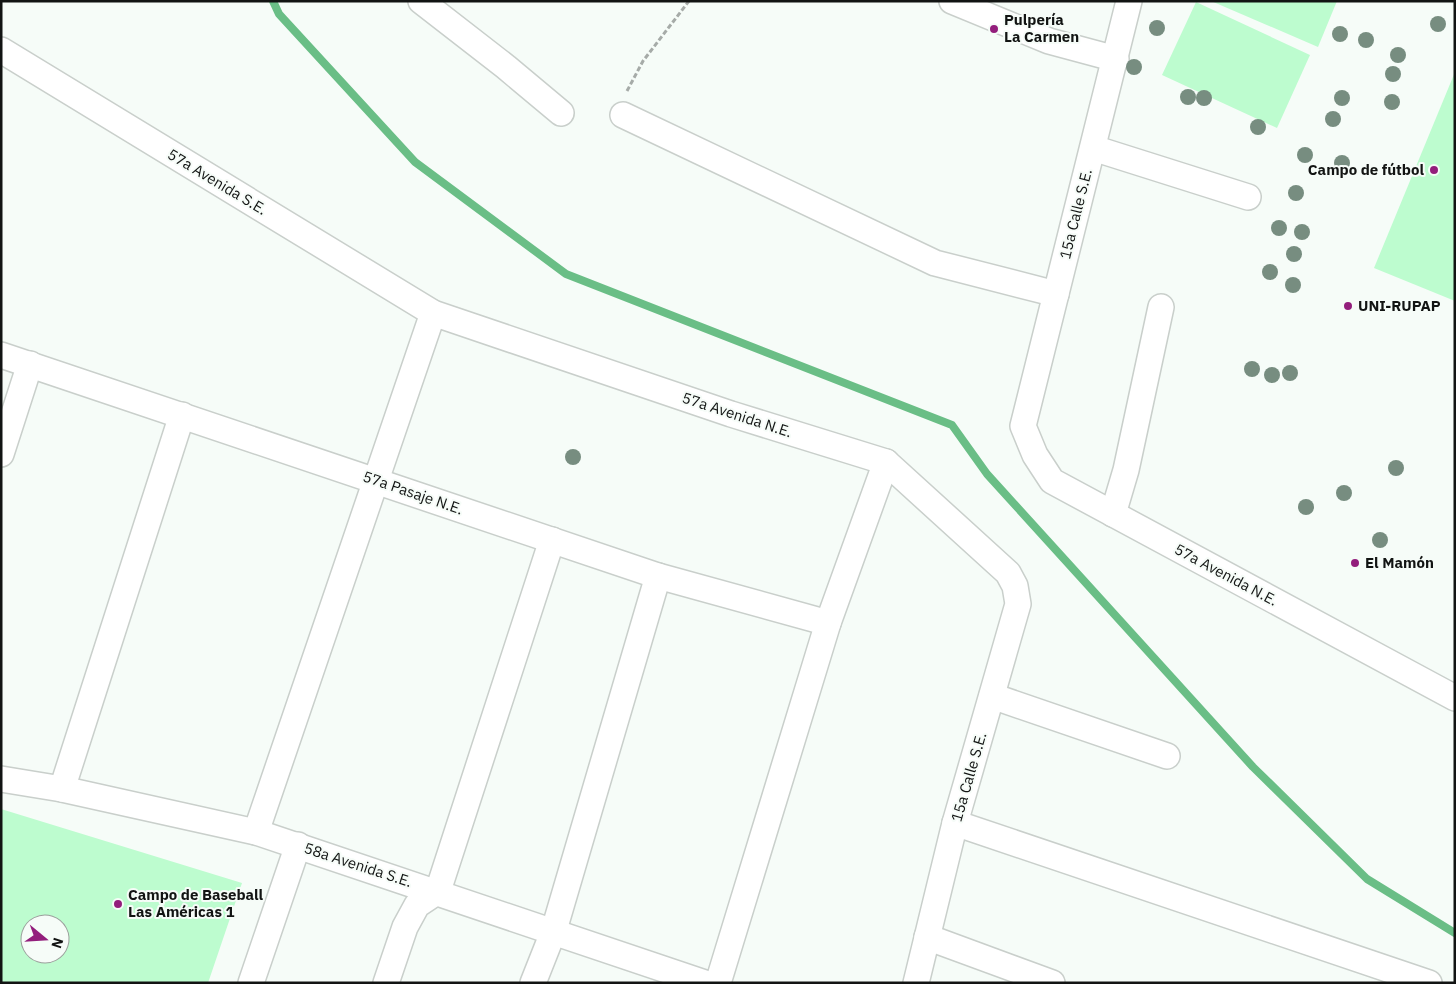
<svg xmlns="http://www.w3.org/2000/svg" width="1456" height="984" viewBox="0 0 1456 984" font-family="'IBM Plex Sans',sans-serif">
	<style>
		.park { fill: #bdfccf; fill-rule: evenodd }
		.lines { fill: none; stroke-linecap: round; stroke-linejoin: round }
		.stream { stroke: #6abe86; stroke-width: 8 }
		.minor-casing { stroke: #c9cfcb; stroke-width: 28 }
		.path { stroke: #a6aba8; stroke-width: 3; stroke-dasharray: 5 2.5; stroke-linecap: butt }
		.minor { stroke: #fff; stroke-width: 25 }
		.tree { fill: #778d80 }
		.poi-dot { fill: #931e7c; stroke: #f6fcf8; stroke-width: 2 }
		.labels { text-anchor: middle; stroke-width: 4; stroke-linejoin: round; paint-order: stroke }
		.poi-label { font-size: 15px; font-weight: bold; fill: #121413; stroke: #f6fcf8; text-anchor: start }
		.street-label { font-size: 15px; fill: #121413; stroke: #f6fcf8 }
	</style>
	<rect width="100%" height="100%" fill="#f6fcf8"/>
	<!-- park -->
	<g class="park">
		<path d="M1211,1H1337L1318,47Z"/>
		<path d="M1196,2L1310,55L1277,128L1162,75Z"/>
		<path d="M1455,72V301L1374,268Z"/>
		<path d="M1,809L242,883L208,983H1ZM30,924H60V954H30Z"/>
	</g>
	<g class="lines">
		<!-- stream -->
		<path class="stream" d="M273,1L279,14L415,162L566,274L952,425L987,474L1253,767L1367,879L1455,933"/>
		<defs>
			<g id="minor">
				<path d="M421,1L506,67L561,113"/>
				<path d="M952,1L1049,41L1116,59"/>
				<path d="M1129,1L1023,426L1035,455L1052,481L1455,698"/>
				<path d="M1,50L433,313L731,414L886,462L1008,573L1015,586L1018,604L955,823L916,983"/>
				<path d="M623,115L935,263L1056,294"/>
				<path d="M1093,148L1248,197"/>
				<path d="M1,355L658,576L828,623"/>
				<path d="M1,454L30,364"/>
				<path d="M1113,514L1126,470L1161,307"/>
				<path d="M992,696L1167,756"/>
				<path d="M1,779L62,789L256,832L705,983"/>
				<path d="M62,789L182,415"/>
				<path d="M955,823L1429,983"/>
				<path d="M256,832L433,313"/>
				<path d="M927,937L1052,983"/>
				<path d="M251,983L298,845"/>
				<path d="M386,983L405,927L417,905L438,891L552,540"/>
				<path d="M533,983L554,930L658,576"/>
				<path d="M718,983L828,623L886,462"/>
			</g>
		</defs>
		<!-- minor casing -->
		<use href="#minor" class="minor-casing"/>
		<!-- path -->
		<path class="path" d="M627,91L643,61L689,1"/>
		<!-- minor -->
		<use href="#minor" class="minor"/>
	</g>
	<!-- trees -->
	<g class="tree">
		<circle cx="1438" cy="24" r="8"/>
		<circle cx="1157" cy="28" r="8"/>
		<circle cx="1340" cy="34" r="8"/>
		<circle cx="1366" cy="40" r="8"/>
		<circle cx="1398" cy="55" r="8"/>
		<circle cx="1134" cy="67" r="8"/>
		<circle cx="1393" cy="74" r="8"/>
		<circle cx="1188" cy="97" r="8"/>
		<circle cx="1204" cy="98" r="8"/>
		<circle cx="1342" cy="98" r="8"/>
		<circle cx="1392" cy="102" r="8"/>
		<circle cx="1333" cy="119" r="8"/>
		<circle cx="1258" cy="127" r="8"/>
		<circle cx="1305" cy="155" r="8"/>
		<circle cx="1342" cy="163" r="8"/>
		<circle cx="1296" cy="193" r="8"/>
		<circle cx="1279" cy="228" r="8"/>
		<circle cx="1302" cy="232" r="8"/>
		<circle cx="1294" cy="254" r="8"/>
		<circle cx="1270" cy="272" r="8"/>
		<circle cx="1293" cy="285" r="8"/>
		<circle cx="1252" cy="369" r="8"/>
		<circle cx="1290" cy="373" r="8"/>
		<circle cx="1272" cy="375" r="8"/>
		<circle cx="573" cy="457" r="8"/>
		<circle cx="1396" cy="468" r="8"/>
		<circle cx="1344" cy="493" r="8"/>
		<circle cx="1306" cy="507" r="8"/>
		<circle cx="1380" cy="540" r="8"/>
	</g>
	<!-- markers -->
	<g class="poi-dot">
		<circle cx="994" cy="29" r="5"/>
		<circle cx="1434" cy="170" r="5"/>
		<circle cx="1348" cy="306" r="5"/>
		<circle cx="1355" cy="563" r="5"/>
		<circle cx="118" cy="904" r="5"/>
	</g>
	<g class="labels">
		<!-- poi labels -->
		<g class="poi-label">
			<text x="1004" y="25">Pulpería<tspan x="1004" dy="17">La Carmen</tspan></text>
			<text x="1424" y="175" text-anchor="end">Campo de fútbol</text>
			<text x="1358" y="311">UNI-RUPAP</text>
			<text x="1365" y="568">El Mamón</text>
			<text x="128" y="900">Campo de Baseball<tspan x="128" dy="17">Las Américas 1</tspan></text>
		</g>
		<!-- street labels -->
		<g class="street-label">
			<text transform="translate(217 182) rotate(31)" y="5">57a Avenida S.E.</text>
			<text transform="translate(1076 214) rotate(-76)" y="5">15a Calle S.E.</text>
			<text transform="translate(737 415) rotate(18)" y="5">57a Avenida N.E.</text>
			<text transform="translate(413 493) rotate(19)" y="5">57a Pasaje N.E.</text>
			<text transform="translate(1226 575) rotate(28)" y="5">57a Avenida N.E.</text>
			<text transform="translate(969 777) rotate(-74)" y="5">15a Calle S.E.</text>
			<text transform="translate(358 865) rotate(18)" y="5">58a Avenida S.E.</text>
		</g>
	</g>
	<!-- border -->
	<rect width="1456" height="984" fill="none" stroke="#121413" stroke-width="5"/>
	<!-- north arrow -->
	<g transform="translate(45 939) rotate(108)"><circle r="24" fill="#f6fcf8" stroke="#9b9f9c"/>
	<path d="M0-4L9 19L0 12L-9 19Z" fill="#931e7c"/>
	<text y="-8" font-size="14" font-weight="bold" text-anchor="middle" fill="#121413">N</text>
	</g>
</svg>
